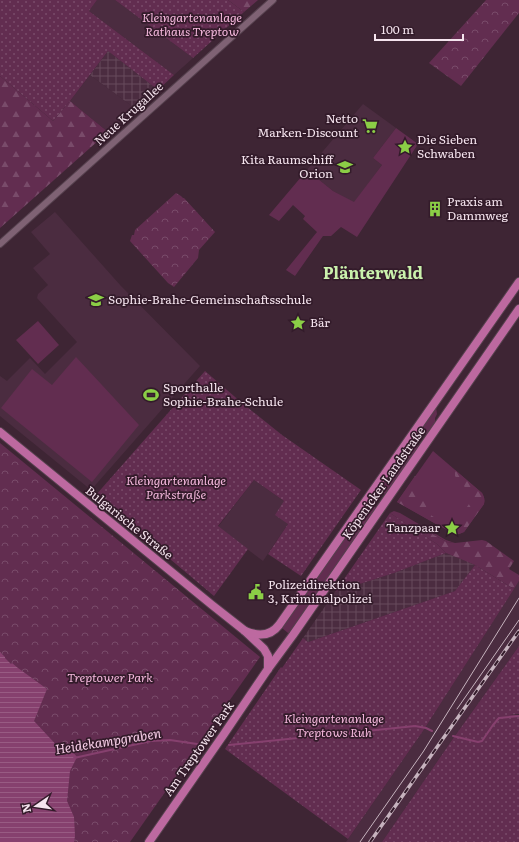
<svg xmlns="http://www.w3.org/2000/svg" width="519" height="842" viewBox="0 0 519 842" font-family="Literata,serif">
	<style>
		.built { fill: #4b2c40 }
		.industrial { fill: url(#industrial-grid) }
		.grass { fill: #622d50 }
		.forest { fill: url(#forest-firs) }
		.park { fill: url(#park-crowns) }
		.garden { fill: url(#garden-dots) }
		.water { fill: url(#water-rules) }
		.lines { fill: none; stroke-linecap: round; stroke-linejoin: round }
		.stream { stroke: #86406e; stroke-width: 2 }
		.tertiary-casing { stroke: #56414e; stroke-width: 8 }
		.primary-casing { stroke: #56414e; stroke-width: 10 }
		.tertiary { stroke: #7f6274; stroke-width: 6 }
		.primary { stroke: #bd69a0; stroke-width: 8 }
		.tram { stroke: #c6b3be; stroke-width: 1 }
		.rail-casing { stroke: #c6b3be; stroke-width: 3.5 }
		.rail { stroke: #331b2a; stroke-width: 2; stroke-dasharray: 6; stroke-linecap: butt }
		.labels { text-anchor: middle; stroke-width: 3.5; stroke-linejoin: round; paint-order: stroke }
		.park-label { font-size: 12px; font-style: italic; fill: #f5b8dd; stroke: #331b2a }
		.street-label { font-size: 12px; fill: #f5e4ee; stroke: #331b2a }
		.poi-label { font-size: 12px; fill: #f5e4ee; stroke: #331b2a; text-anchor: start }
		.water-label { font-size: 13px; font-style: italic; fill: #f7cee7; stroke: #331b2a }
		.district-label { font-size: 16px; font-weight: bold; fill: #caf1ac; stroke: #331b2a }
	</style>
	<defs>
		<pattern id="industrial-grid" width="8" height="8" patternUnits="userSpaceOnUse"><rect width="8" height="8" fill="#4b2c40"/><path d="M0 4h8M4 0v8" fill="none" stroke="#664a5c"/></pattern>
		<pattern id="forest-firs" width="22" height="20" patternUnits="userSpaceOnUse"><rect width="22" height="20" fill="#622d50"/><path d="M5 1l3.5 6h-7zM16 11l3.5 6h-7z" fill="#794b6a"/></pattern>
		<pattern id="park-crowns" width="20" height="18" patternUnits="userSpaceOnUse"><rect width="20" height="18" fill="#622d50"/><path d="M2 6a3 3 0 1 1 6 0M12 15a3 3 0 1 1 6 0" fill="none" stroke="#794b6a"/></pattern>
		<pattern id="garden-dots" width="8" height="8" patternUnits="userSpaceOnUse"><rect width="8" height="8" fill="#622d50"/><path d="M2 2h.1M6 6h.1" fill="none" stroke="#794b6a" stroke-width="1.8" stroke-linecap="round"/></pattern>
		<pattern id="water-rules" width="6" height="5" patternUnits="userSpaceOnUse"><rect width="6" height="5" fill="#86406e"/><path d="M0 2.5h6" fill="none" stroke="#985b83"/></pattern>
	</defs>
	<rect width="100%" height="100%" fill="#3e2534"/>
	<!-- built -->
	<g class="built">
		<path d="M97,0H115L193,58L174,75L89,11Z"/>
		<path d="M90,75L136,109L108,132L70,101Z"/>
		<path d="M363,104L396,128L373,158L382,165L354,203L333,191L307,170Z"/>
		<path d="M55,212L121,286L200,366L91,490L0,416V376L7,381L30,358L45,374L77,342L37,298L38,294L48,285L33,268L50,254L31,232Z"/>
		<path d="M254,480L284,501L288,524L263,561L218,527Z"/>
		<path d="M519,581V646L452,740L382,842H346L423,731Z"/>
	</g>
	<!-- industrial -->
	<g class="industrial">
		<path d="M108,51L158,90L136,109L90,75Z"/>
		<path d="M446,553L475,565L455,591L308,642L303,638L335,592L394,573Z"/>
	</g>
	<!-- grass -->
	<g class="grass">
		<path d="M396,128L418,144L357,237L341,227L331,236H323L295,276L286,270L317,232L303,219L305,216L293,205L279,221L269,215L307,170L333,191L354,202L382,165L373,158Z"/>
		<path d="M38,321L59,345L38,364L16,340Z"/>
		<path d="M76,357L139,425L92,482L1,408L32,369L52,385Z"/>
		<path d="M436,407L437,414L435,418V424L427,435L420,430Z"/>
		<path d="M412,441L419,447L385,494L379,489Z"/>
		<path d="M433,451L482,493C484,497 485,499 484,504L464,532C460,534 457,535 452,533L397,502Z"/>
		<path d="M369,503L376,508L290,633H288L282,628Z"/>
		<path d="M394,511L400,513L446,540L455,543L447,542L421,528L417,531L390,513Z"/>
	</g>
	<!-- forest -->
	<g class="forest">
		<path d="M228,0H258L244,12Z"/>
		<path d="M0,76L53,121L70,101L108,132L0,228Z"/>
		<path d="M455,470L482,493C484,497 485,499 484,504L464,532L456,535L452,533L457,528V522L471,501L472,495L455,476Z"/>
		<path d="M415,476L418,477V496L425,498C427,511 427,513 438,520L436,524L397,502Z"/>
		<path d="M421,528L447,542L455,543L482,540L486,541L514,561L509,569L519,575V581L514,589L475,565L446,553L437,544L417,531Z"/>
	</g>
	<!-- park -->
	<g class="park">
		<path d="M486,0H519V13L461,86L429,63Z"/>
		<path d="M176,193L181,196L183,198H184L215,232L199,250L198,258L174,287L168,283L130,241L132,235H134L135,230Z"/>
		<path d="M0,443L260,657L130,842H0Z"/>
	</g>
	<!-- garden -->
	<g class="garden">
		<path d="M0,0H97L89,11L174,75L158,90L108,51L70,101L53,121L0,76Z"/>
		<path d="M115,0H228L244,12L193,58Z"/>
		<path d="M205,371L242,403L282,435L361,490L301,576L268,554L288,524L275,515L284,501L254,480L218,526L248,549L214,596L95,496Z"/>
		<path d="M390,513L437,544L446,553L394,573L335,592Z"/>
		<path d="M475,565L514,589L423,731L348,839L225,749L281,667L282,668L303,638L308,642L455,591Z"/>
		<path d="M519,646V714L509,715H519V842H382L452,740Z"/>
	</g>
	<!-- water -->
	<path class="water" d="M0,652L5,657V658L11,664L12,663L18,668L47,689L34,721L61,750H71L77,757L70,771L67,801L74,817L75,836L74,842H0Z"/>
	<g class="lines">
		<!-- stream -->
		<g class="stream">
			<path d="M453,736L478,742L482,741L493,725L499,718L519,716"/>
			<path d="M229,745L415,726L426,728L432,731"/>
			<path d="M74,758L151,741L170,740L197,744"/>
		</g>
		<defs>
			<path id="tertiary" d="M0,244L273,0"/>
			<g id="primary">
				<path d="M0,432L212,605L245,631L264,649L268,656V669"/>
				<path d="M245,631C257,636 270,637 279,625L519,282"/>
				<path d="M149,842L224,734L268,669L293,635L519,309"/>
			</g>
		</defs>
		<!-- tertiary casing -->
		<use href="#tertiary" class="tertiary-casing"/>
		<!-- primary casing -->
		<use href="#primary" class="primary-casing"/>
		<!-- tertiary -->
		<use href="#tertiary" class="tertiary"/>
		<!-- primary -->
		<use href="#primary" class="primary"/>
		<!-- tram -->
		<g class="tram">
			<path d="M457,709L519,620"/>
			<path d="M360,842L423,752L519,598"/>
		</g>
		<defs>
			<path id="rail" d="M370,842L519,631"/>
		</defs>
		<!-- rail casing -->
		<use href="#rail" class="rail-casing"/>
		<!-- rail -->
		<use href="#rail" class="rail"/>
	</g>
	<!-- icons -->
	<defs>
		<symbol id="supermarket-bare" viewBox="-9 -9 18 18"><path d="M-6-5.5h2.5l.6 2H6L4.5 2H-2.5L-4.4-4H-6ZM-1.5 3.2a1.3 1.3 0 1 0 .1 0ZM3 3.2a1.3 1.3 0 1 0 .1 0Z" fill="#8bce46" stroke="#331b2a" stroke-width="2.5" paint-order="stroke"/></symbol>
		<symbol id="sight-bare" viewBox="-9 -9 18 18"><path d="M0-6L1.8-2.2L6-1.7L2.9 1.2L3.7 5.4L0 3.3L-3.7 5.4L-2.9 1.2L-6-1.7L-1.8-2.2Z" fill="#8bce46" stroke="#331b2a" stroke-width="2.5" paint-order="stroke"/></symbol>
		<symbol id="school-bare" viewBox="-9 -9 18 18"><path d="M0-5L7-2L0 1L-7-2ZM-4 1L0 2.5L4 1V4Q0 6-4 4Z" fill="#8bce46" stroke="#331b2a" stroke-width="2.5" paint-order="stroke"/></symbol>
		<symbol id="building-bare" viewBox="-9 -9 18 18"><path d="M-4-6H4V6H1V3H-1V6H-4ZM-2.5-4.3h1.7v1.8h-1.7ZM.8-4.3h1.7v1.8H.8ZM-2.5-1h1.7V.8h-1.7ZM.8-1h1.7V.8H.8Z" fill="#8bce46" stroke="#331b2a" stroke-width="2.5" paint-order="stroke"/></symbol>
		<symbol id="stadium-bare" viewBox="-9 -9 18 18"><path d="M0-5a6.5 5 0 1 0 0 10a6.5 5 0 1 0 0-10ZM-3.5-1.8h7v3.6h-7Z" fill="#8bce46" stroke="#331b2a" stroke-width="2.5" paint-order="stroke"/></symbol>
		<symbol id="civic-bare" viewBox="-9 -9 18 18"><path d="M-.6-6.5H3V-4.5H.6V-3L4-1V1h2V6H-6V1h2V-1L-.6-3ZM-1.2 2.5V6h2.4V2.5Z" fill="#8bce46" stroke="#331b2a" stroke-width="2.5" paint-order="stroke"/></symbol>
	</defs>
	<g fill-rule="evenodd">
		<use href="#supermarket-bare" x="359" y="115" width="22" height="22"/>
		<use href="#sight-bare" x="394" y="136" width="22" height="22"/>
		<use href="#school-bare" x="334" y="156" width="22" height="22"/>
		<use href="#building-bare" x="424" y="198" width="22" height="22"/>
		<use href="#school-bare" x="85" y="289" width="22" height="22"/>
		<use href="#sight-bare" x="287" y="312" width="22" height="22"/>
		<use href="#stadium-bare" x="140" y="384" width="22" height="22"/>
		<use href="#sight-bare" x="441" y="517" width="22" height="22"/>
		<use href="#civic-bare" x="245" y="581" width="22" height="22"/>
	</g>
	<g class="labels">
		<!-- park labels -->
		<g class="park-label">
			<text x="192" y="22">Kleingartenanlage<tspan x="192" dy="14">Rathaus Treptow</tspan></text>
			<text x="176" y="485">Kleingartenanlage<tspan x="176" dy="14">Parkstraße</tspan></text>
			<text x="110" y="682">Treptower Park</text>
			<text x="334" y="723">Kleingartenanlage<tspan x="334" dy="14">Treptows Ruh</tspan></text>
		</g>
		<!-- street labels -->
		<g class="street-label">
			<text transform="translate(129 114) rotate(-42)" y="4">Neue Krugallee</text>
			<text transform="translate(384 483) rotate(-55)" y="4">Köpenicker Landstraße</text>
			<text transform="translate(129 523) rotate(39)" y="4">Bulgarische Straße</text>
			<text transform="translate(199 749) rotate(-55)" y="4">Am Treptower Park</text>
		</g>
		<!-- poi labels -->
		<g class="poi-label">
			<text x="358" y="123" text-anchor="end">Netto<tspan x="358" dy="14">Marken-Discount</tspan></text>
			<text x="417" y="144">Die Sieben<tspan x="417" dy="14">Schwaben</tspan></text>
			<text x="333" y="164" text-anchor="end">Kita Raumschiff<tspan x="333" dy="14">Orion</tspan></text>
			<text x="447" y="206">Praxis am<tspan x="447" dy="14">Dammweg</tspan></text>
			<text x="108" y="304">Sophie-Brahe-Gemeinschaftsschule</text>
			<text x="310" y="327">Bär</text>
			<text x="163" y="392">Sporthalle<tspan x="163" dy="14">Sophie-Brahe-Schule</tspan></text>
			<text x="440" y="532" text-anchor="end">Tanzpaar</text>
			<text x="268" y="589">Polizeidirektion<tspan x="268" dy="14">3, Kriminalpolizei</tspan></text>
		</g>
		<!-- water labels -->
		<g class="water-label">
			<text transform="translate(108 741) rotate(-9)" y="5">Heidekampgraben</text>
		</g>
		<!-- district labels -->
		<g class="district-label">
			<text x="373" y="279">Plänterwald</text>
		</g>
	</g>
	<!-- north arrow -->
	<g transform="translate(36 806) rotate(257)" stroke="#331b2a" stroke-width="3" paint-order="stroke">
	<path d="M0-3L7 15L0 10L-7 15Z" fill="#f5e4ee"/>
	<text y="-6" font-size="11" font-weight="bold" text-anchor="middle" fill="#f5e4ee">N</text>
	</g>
	<!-- scale -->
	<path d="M375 34v6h88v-6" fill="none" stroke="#f5e4ee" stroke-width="2"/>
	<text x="381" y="34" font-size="12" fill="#f5e4ee" stroke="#331b2a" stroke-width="3" paint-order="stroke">100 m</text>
</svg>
